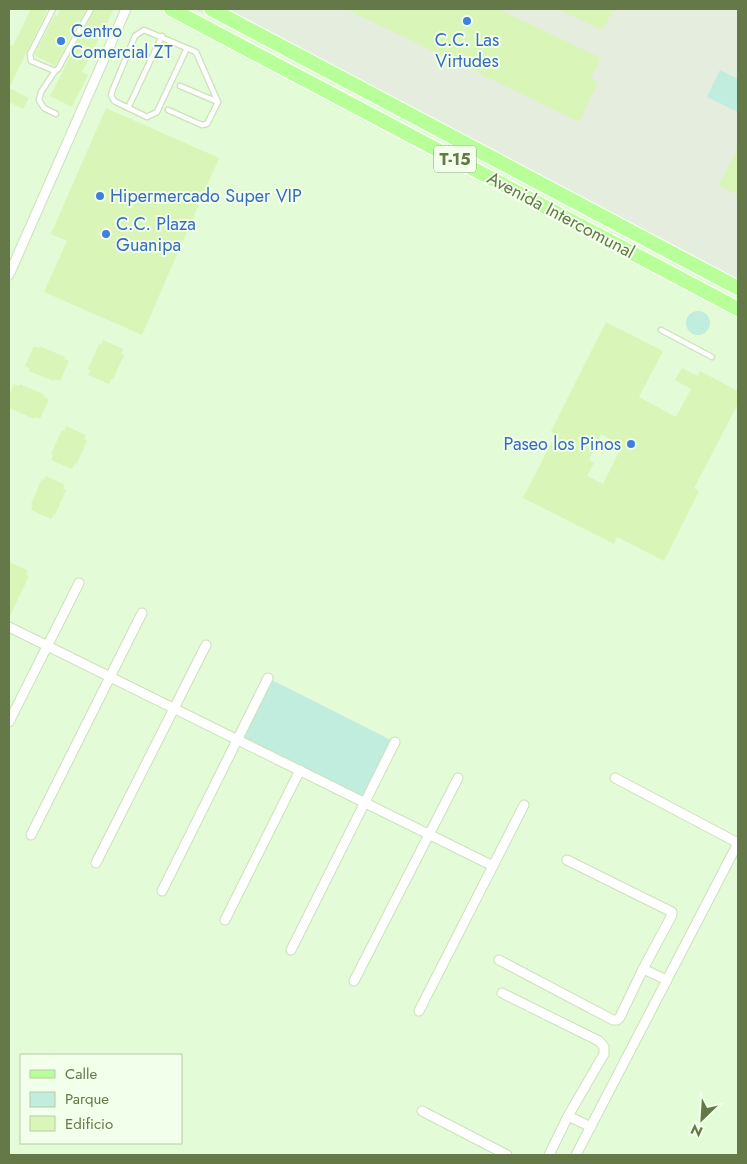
<svg xmlns="http://www.w3.org/2000/svg" width="747" height="1164" viewBox="0 0 747 1164" font-family="Jost,sans-serif">
	<style>
		.residential { fill: #e4fbd7; fill-rule: evenodd }
		.industrial { fill: #e5edde }
		.green { fill: #c0edde }
		.building { fill: #d9f6b8; fill-rule: evenodd }
		.lines { fill: none; stroke-linecap: round; stroke-linejoin: round }
		.lane-casing { stroke: #cde1bb; stroke-width: 7 }
		.street-casing { stroke: #cde1bb; stroke-width: 11 }
		.primary-casing { stroke: #fff; stroke-width: 16 }
		.lane { stroke: #fff; stroke-width: 4.5 }
		.street { stroke: #fff; stroke-width: 9 }
		.primary { stroke: #b8ff99; stroke-width: 14 }
		.shop-dot { fill: #3f7fe0; stroke: #f2ffeb; stroke-width: 2 }
		.labels { text-anchor: middle; stroke-width: 4; stroke-linejoin: round; paint-order: stroke }
		.shield { fill: #f2ffeb; stroke: #8fa178; stroke-width: 1 }
		.shield-label { font-size: 16px; font-weight: bold; fill: #647947 }
		.shop-label { font-size: 18px; fill: #366cbe; stroke: #f2ffeb; text-anchor: start }
		.street-label { font-size: 18px; fill: #647947; stroke: #f2ffeb }
	</style>
	<rect width="100%" height="100%" fill="#ecfee3"/>
	<!-- residential -->
	<path class="residential" d="M9,9H194L738,296V1155H9ZM21,1055H181V1143H21Z"/>
	<!-- industrial -->
	<path class="industrial" d="M194,9H738V296Z"/>
	<!-- green -->
	<g class="green">
		<path d="M720,70L738,79V112L707,97Z"/>
		<circle cx="698" cy="323" r="12"/>
		<path d="M268,678L395,742L365,803L237,739Z"/>
	</g>
	<!-- building -->
	<g class="building">
		<path d="M31,9H42L47,11L9,88L29,98L23,109L9,102V44L13,46Z"/>
		<path d="M61,9H86L55,66L34,55L55,15L57,16Z"/>
		<path d="M95,9H114L82,72L88,75L72,107L50,96Z"/>
		<path d="M346,9H498L601,58L591,78L598,82L579,122Z"/>
		<path d="M557,9H613L603,30Z"/>
		<path d="M106,108L219,158L142,335L44,292L67,241L51,234Z"/>
		<path d="M738,147V195L719,185Z"/>
		<path d="M606,322L663,351L639,397L676,417L691,389L675,380L682,368L698,376L700,371L738,391V404L694,488L699,491L664,561L617,537L614,544L523,498L556,434L551,431ZM601,434L622,446L603,484L587,476L594,463L589,460Z"/>
		<path d="M103,340L123,349L121,354L124,355L113,379H111L109,384L88,375L91,370L88,369L99,344L101,345Z"/>
		<path d="M34,346L39,348L40,346L65,357L64,359L69,361L60,381L55,379L54,381L29,371L30,369L25,366Z"/>
		<path d="M14,384L19,386L20,384L45,395L44,397L49,399L40,419L36,417L34,419L9,408V397Z"/>
		<path d="M66,426L86,435L84,439L87,441L76,465L74,464L72,469L51,460L53,456L51,454L62,430L64,431Z"/>
		<path d="M46,476L65,485L63,489L66,490L55,515L54,514L51,519L31,510L33,505L31,504L42,479L44,480Z"/>
		<path d="M9,562L28,570L26,575L29,576L9,618Z"/>
	</g>
	<g class="lines">
		<defs>
			<g id="lane">
				<path d="M53,9L30,54L31,61L55,71L58,69L91,9"/>
				<path d="M55,71L41,92L39,100L44,108L56,114"/>
				<path d="M180,86L218,102"/>
				<path d="M128,108L162,36"/>
				<path d="M168,110L202,125L207,124L218,102L196,52L144,30L135,36L113,89L111,95L114,101L147,117L157,112L187,48"/>
				<path d="M661,330L712,357"/>
			</g>
			<g id="street">
				<path d="M9,275L126,9"/>
				<path d="M9,627L493,866"/>
				<path d="M9,722L79,583"/>
				<path d="M615,778L738,843"/>
				<path d="M31,835L142,613"/>
				<path d="M96,863L206,645"/>
				<path d="M162,891L268,678"/>
				<path d="M225,920L300,770"/>
				<path d="M291,950L395,742"/>
				<path d="M499,960L613,1020H617L620,1017L643,969L672,915V912L567,860"/>
				<path d="M643,969L667,980"/>
				<path d="M354,981L458,778"/>
				<path d="M502,993L599,1041L604,1047V1054L568,1116L549,1155"/>
				<path d="M419,1011L524,805"/>
				<path d="M422,1111L507,1155"/>
				<path d="M568,1116L591,1127"/>
				<path d="M576,1155L738,843"/>
			</g>
			<g id="primary">
				<path d="M171,9L738,309"/>
				<path d="M211,9L738,288"/>
			</g>
		</defs>
		<!-- lane casing -->
		<use href="#lane" class="lane-casing"/>
		<!-- street casing -->
		<use href="#street" class="street-casing"/>
		<!-- primary casing -->
		<use href="#primary" class="primary-casing"/>
		<!-- lane -->
		<use href="#lane" class="lane"/>
		<!-- street -->
		<use href="#street" class="street"/>
		<!-- primary -->
		<use href="#primary" class="primary"/>
	</g>
	<!-- markers -->
	<g class="shop-dot">
		<circle cx="467" cy="21" r="5"/>
		<circle cx="61" cy="41" r="5"/>
		<circle cx="100" cy="196" r="5"/>
		<circle cx="106" cy="234" r="5"/>
		<circle cx="631" cy="444" r="5"/>
	</g>
	<g class="labels">
		<!-- shield labels -->
		<rect class="shield" x="434" y="145.5" width="42" height="27" rx="4"/>
		<g class="shield-label">
			<text x="455" y="165">T-15</text>
		</g>
		<!-- shop labels -->
		<g class="shop-label">
			<text x="71" y="37">Centro<tspan x="71" dy="21">Comercial ZT</tspan></text>
			<text x="467" y="46" text-anchor="middle">C.C. Las<tspan x="467" dy="21">Virtudes</tspan></text>
			<text x="110" y="202">Hipermercado Super VIP</text>
			<text x="116" y="230">C.C. Plaza<tspan x="116" dy="21">Guanipa</tspan></text>
			<text x="621" y="450" text-anchor="end">Paseo los Pinos</text>
		</g>
		<!-- street labels -->
		<g class="street-label">
			<text transform="translate(561 215) rotate(28)" y="6">Avenida Intercomunal</text>
		</g>
	</g>
	<!-- border -->
	<rect width="747" height="1164" fill="none" stroke="#647947" stroke-width="20"/>
	<!-- legend -->
	<rect x="20" y="1054" width="162" height="90" fill="#f2ffeb" stroke="#b9c9a9"/>
	<rect x="30" y="1070" width="25" height="8" fill="#b8ff99" stroke="#b9c9a9"/>
	<text x="65" y="1079" font-size="15" fill="#647947">Calle</text>
	<rect x="30" y="1092" width="25" height="15" fill="#c0edde" stroke="#b9c9a9"/>
	<text x="65" y="1104" font-size="15" fill="#647947">Parque</text>
	<rect x="30" y="1116" width="25" height="15" fill="#d9f6b8" stroke="#b9c9a9"/>
	<text x="65" y="1129" font-size="15" fill="#647947">Edificio</text>
	<!-- north arrow -->
	<g transform="translate(702 1119) rotate(205)" stroke="#f2ffeb" stroke-width="4" paint-order="stroke">
	<path d="M0-4L9 19L0 12L-9 19Z" fill="#647947"/>
	<text y="-8" font-size="14" font-weight="bold" text-anchor="middle" fill="#647947">N</text>
	</g>
</svg>
